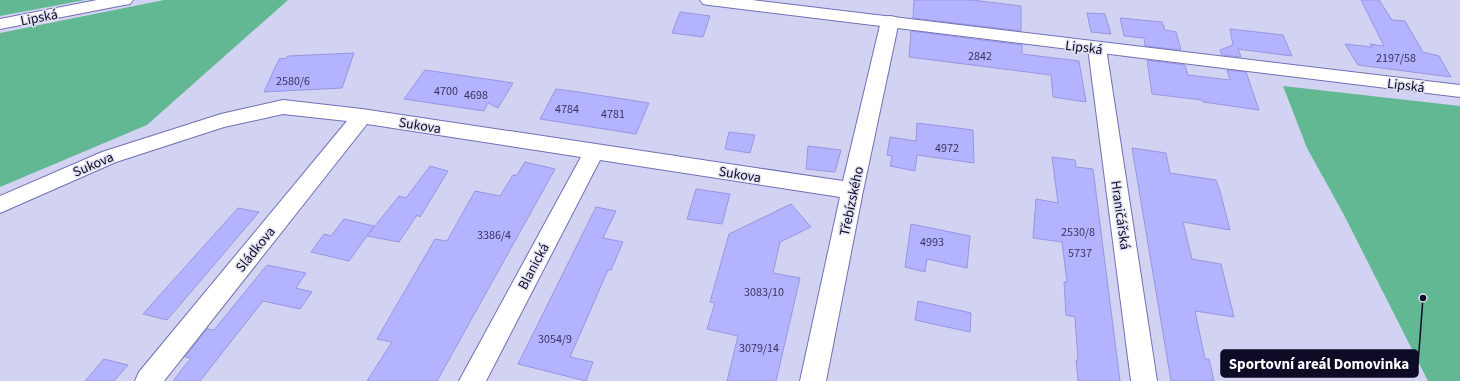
<svg xmlns="http://www.w3.org/2000/svg" width="1460" height="381" viewBox="0 0 1460 381" font-family="'Source Sans 3',sans-serif">
	<style>
		.green { fill: #61b892 }
		.building { fill: #b3b3ff; stroke: #9796e1 }
		.lines { fill: none; stroke-linecap: round; stroke-linejoin: round }
		.street-casing { stroke: #726fb6; stroke-width: 2 }
		.secondary-casing { stroke: #726fb6; stroke-width: 2 }
		.street { fill: #fff; fill-rule: evenodd }
		.secondary { fill: #fff; fill-rule: evenodd }
		.labels { text-anchor: middle; stroke-width: 3; stroke-linejoin: round; paint-order: stroke }
		.number-label { font-size: 12px; fill: #37355c }
		.street-label { font-size: 14px; fill: #0e0b26; stroke: #e1e2f2 }
		.leader { fill: none; stroke: #0e0b26; stroke-width: 1.5 }
		.callout-dot { fill: #0e0b26; stroke: #e1e2f2; stroke-width: 1.5 }
		.callout { fill: #0e0b26; stroke: #0e0b26; stroke-width: 1.5 }
		.callout-label { font-size: 15px; text-anchor: middle; font-weight: bold; fill: #fff }
	</style>
	<rect width="100%" height="100%" fill="#d2d3f2"/>
	<!-- green -->
	<g class="green">
		<path d="M0,0H85L0,16Z"/>
		<path d="M164,0H288L147,125L0,187V33Z"/>
		<path d="M1283,86L1460,106V381H1428L1344,215L1307,148Z"/>
	</g>
	<!-- building -->
	<g class="building">
		<path d="M914,0H972L1021,6V31L913,18Z"/>
		<path d="M1361,0H1379L1392,20L1405,21L1423,52L1439,56L1451,77L1358,65L1345,44L1372,47L1370,44L1384,46Z"/>
		<path d="M680,12L710,16L703,37L672,33Z"/>
		<path d="M1087,13L1105,14L1111,34L1091,32Z"/>
		<path d="M1120,18L1162,22L1165,30L1176,32L1181,50L1145,46L1144,38L1124,36Z"/>
		<path d="M1230,29L1283,35L1292,56L1238,49L1241,57L1222,55L1220,50L1233,45Z"/>
		<path d="M911,31L1022,45V54L1079,61L1086,102L1053,97L1051,75L909,57Z"/>
		<path d="M354,53L342,88L264,92L279,59L287,58L288,56Z"/>
		<path d="M1147,60L1185,65L1188,75L1230,80L1227,70L1246,72L1259,110L1203,102L1202,100L1152,94Z"/>
		<path d="M425,70L439,72L513,83L498,108L488,103L484,111L404,99Z"/>
		<path d="M556,89L572,91L649,103L636,134L540,119Z"/>
		<path d="M917,123L973,130L974,163L917,155L915,171L890,166L892,156L887,155L890,137L916,141Z"/>
		<path d="M729,132L755,135L750,153L725,149Z"/>
		<path d="M808,146L841,150L835,172L806,169Z"/>
		<path d="M1132,148L1166,153L1170,173L1216,180L1220,191L1230,230L1183,222L1192,259L1221,264L1234,317L1195,311L1205,359H1209L1214,381H1171Z"/>
		<path d="M1052,157L1075,160L1076,167L1093,169L1120,381H1078L1076,360H1078L1075,317L1066,315L1064,282H1067L1062,242L1033,238L1036,199L1058,203Z"/>
		<path d="M525,162L555,169L437,381H367L392,342L377,339L435,239L447,241L475,191L500,196L513,175H517Z"/>
		<path d="M430,166L448,171L420,217L417,215L399,242L367,236L399,196L406,198Z"/>
		<path d="M696,189L730,194L722,224L687,219Z"/>
		<path d="M791,204L811,227L780,242L773,273L800,278L776,381H727L738,336L707,329L715,303L710,302L729,234Z"/>
		<path d="M596,207L616,211L603,238L623,242L611,270H608L570,357L593,362L586,381L518,364Z"/>
		<path d="M238,208L259,212L167,320L143,314Z"/>
		<path d="M344,219L374,226L349,261L311,252L324,234L331,236Z"/>
		<path d="M911,224L970,236L967,268L927,259L925,272L905,267Z"/>
		<path d="M267,265L306,273L296,288L312,292L300,309L263,301L200,381H173L191,358L185,357L207,329L214,330Z"/>
		<path d="M918,301L971,313L970,332L915,320Z"/>
		<path d="M104,359L128,365L114,381H85Z"/>
	</g>
	<g class="lines">
		<defs>
			<g id="street">
				<path d="M890,16L896,17L899,21L863,191L826,381H800L840,197L600,160L486,381H459L581,157L367,124L164,381H135L139,372L347,121L283,114L224,127L116,162L0,213V196L102,152L221,114L283,100L362,109L843,181L881,21L884,17Z"/>
				<path d="M1097,42L1104,44L1106,48L1157,381H1131L1088,48L1090,44Z"/>
			</g>
			<g id="secondary">
				<path d="M97,0H133L130,4L124,5L0,29V19Z"/>
				<path d="M700,0H752L1460,85V97L709,5L703,4Z"/>
			</g>
		</defs>
		<!-- street casing -->
		<use href="#street" class="street-casing"/>
		<!-- secondary casing -->
		<use href="#secondary" class="secondary-casing"/>
		<!-- street -->
		<use href="#street" class="street"/>
		<!-- secondary -->
		<use href="#secondary" class="secondary"/>
	</g>
	<g class="labels">
		<!-- number labels -->
		<g class="number-label">
			<text x="980" y="60">2842</text>
			<text x="1396" y="62">2197/58</text>
			<text x="293" y="85">2580/6</text>
			<text x="446" y="95">4700</text>
			<text x="476" y="99">4698</text>
			<text x="567" y="113">4784</text>
			<text x="613" y="118">4781</text>
			<text x="947" y="152">4972</text>
			<text x="1078" y="236">2530/8</text>
			<text x="494" y="239">3386/4</text>
			<text x="932" y="246">4993</text>
			<text x="1080" y="257">5737</text>
			<text x="764" y="296">3083/10</text>
			<text x="555" y="343">3054/9</text>
			<text x="759" y="352">3079/14</text>
		</g>
		<!-- street labels -->
		<g class="street-label">
			<text transform="translate(39 17) rotate(-11)" y="5">Lipská</text>
			<text transform="translate(1084 47) rotate(7)" y="5">Lipská</text>
			<text transform="translate(1406 85) rotate(7)" y="5">Lipská</text>
			<text transform="translate(420 125) rotate(9)" y="5">Sukova</text>
			<text transform="translate(93 164) rotate(-23)" y="5">Sukova</text>
			<text transform="translate(740 174) rotate(9)" y="5">Sukova</text>
			<text transform="translate(851 201) rotate(-78)" y="5">Třebízského</text>
			<text transform="translate(1121 215) rotate(82)" y="5">Hraničářská</text>
			<text transform="translate(255 249) rotate(-51)" y="5">Sládkova</text>
			<text transform="translate(533 266) rotate(-62)" y="5">Blanická</text>
		</g>
	</g>
	<!-- callouts -->
	<path class="leader" d="M1423 298L1418 364"/>
	<circle class="callout-dot" cx="1423" cy="298" r="4"/>
	<rect class="callout" x="1221" y="350" width="197" height="27" rx="4"/>
	<g class="callout-label">
		<text x="1319" y="369">Sportovní areál Domovinka</text>
	</g>
</svg>
